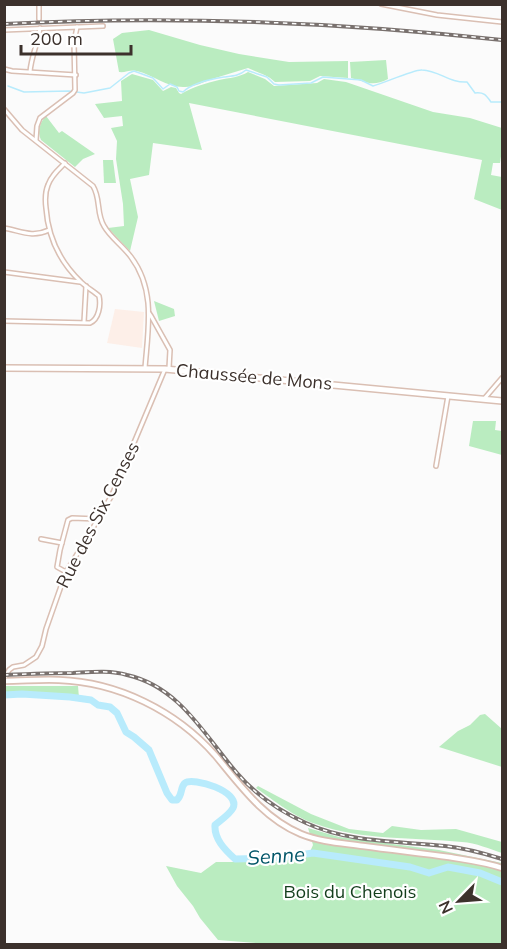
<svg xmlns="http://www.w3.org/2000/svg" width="507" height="949" viewBox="0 0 507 949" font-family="Mulish,sans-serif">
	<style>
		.built { fill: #fdefe8 }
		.green { fill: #baecc0 }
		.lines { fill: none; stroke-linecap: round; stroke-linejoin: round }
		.stream { stroke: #b8ebfc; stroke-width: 1.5 }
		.river { stroke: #b8ebfc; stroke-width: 7 }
		.street-casing { stroke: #dabfb3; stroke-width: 6 }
		.secondary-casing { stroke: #dabfb3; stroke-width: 8 }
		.primary-casing { stroke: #dabfb3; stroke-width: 8 }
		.street { stroke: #fff; stroke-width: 3 }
		.secondary { stroke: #fff; stroke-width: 4.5 }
		.primary { stroke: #fff; stroke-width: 5 }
		.rail-casing { stroke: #79716e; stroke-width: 4 }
		.rail { stroke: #fff; stroke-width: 1.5; stroke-dasharray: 4.5; stroke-linecap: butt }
		.labels { text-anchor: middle; stroke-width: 4.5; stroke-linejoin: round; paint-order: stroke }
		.street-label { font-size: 18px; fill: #3c312c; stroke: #fff }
		.park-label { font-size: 18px; fill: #133e1c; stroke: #fff }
		.water-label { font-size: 20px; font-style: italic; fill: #015568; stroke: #fff }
	</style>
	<rect width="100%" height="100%" fill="#fbfbfb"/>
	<!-- built -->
	<path class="built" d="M115,309L144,312L142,348L107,343Z"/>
	<!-- green -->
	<g class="green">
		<path d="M149,30L200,45L239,54L289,62L348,61V78L320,76L310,81L275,82C267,74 258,73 248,68C236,72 224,75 212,79C204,82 194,87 185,87C167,88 154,75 137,71C131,69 125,73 119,72L113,39L122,33Z"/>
		<path d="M386,60L388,79C373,87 366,82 351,78L350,62Z"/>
		<path d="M248,72L265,79L274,86L317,83L324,79L346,82L433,112L470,118L502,128V150L500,163H493L491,175L502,177V210L474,199L482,160L189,103L202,150L153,143L149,175L130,179L138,217L130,251L108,228L124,226L123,204L116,159L117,141L111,128L123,126L122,116L104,118L95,104L122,101L121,81L132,74L153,80L163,91L171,87L176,88L179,93L181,94C193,87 206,83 219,80C229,78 240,77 248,72Z"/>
		<path d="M46,116L59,133L62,131L95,154L83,159L75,167L41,140C37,131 40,122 46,116Z"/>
		<path d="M103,160H113L116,183H104Z"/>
		<path d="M154,301L174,309L175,316L159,321Z"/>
		<path d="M473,421H496L495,430L502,431V455L469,446Z"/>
		<path d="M5,686H78L79,698L5,695Z"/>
		<path d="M485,714L502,729V767L439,747L458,731L470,725L480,715Z"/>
		<path d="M258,786L311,814L349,829L383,833L392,826L421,830L456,829L502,842V853C490,849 476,843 462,842C413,837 363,841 316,824C296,818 273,800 256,788Z"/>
		<path d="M308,828L339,837L439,850L502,863V944H267L218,940L200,918L193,906L177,886L166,866L201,873L216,862H277L308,856L313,845Z"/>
	</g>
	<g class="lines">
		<!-- stream -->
		<path class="stream" d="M8,86L24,92L69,91L84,93L110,88L129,73L134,71L153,78L163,89L170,84L177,87L179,91L183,92C192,83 211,79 224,77C233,76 239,76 246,70L267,77L274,84L279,85L311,83L323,77L361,80L373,86C384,83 415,69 422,70C440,71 449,83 467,82L475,93C484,92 486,95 491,102H502"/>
		<!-- river -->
		<path class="river" d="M4,695L22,694L70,697L91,700L98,705L110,707L117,713L126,732L134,737L149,750L167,793L172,800H177C183,794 180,787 185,783C193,777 241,791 233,808C230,814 221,820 215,825C214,839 225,850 235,859L279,858L313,853L410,867L429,873L448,867L480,873L502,882"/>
		<defs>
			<g id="street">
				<path d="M381,4L437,15L502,22"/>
				<path d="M39,19V4"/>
				<path d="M4,30L103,26"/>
				<path d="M4,69L12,71L76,75"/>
				<path d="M30,72C31,57 38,43 40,28"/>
				<path d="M4,109L22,130L93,186C101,199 96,213 104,226C110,237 123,246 131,257C156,290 148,329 145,368"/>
				<path d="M36,140L37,126L40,118L73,93L75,90L74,42L77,27"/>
				<path d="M4,228C21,231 32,238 49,230"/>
				<path d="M4,272L80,282"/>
				<path d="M149,313L151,316L170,350L169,368"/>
				<path d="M4,321L90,323C99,319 101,305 99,296C94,291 87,288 81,282C60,262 48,237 46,208C45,200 45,192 48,185C51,176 58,170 65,163"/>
				<path d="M84,322L86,286"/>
				<path d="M484,399L502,378"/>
				<path d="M436,466L448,396"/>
				<path d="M41,539L62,543"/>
				<path d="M66,572L57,567L60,550L68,520L72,518L98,519"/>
				<path d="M4,679L9,670L13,667L24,665L36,657L42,646L46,629L66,572L87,538L112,495L165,369"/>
			</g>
			<path id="secondary" d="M4,681C23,681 41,679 59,680C118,682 176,711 215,755C240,785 263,818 301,834C321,842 342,843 363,846C392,850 420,853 449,857C467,860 485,862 502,868"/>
			<path id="primary" d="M4,368L165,369L502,401"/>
		</defs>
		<!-- street casing -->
		<use href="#street" class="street-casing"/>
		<!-- secondary casing -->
		<use href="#secondary" class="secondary-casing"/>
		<!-- primary casing -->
		<use href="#primary" class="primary-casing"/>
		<!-- street -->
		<use href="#street" class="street"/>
		<!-- secondary -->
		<use href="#secondary" class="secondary"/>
		<!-- primary -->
		<use href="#primary" class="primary"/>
		<defs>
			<g id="rail">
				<path d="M4,24C172,15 336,22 502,40"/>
				<path d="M4,675C27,674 50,673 73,673C91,672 110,670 127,675C180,687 204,735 237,773C256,795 279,811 306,823C349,843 399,841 445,846C464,848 483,853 502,859"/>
			</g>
		</defs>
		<!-- rail casing -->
		<use href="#rail" class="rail-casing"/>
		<!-- rail -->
		<use href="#rail" class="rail"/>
	</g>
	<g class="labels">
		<!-- street labels -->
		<g class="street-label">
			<text transform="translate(254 377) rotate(5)" y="6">Chaussée de Mons</text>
			<text transform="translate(98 515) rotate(-63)" y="6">Rue des Six Censes</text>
		</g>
		<!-- park labels -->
		<g class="park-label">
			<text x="350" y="898">Bois du Chenois</text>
		</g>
		<!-- water labels -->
		<g class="water-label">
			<text transform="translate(276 856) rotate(-4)" y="7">Senne</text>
		</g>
	</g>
	<!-- border -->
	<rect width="507" height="949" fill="none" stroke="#3c312c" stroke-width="12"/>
	<!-- north arrow -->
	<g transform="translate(459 901) rotate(245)" stroke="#ffffff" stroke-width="4.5" paint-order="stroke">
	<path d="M0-4.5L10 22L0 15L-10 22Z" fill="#3c312c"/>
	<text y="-9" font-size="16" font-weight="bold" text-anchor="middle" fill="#3c312c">N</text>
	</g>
	<!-- scale -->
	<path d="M21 45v9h110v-9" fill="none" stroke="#3c312c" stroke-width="3"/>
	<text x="30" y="45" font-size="18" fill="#3c312c" stroke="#ffffff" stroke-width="4.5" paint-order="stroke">200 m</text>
</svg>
